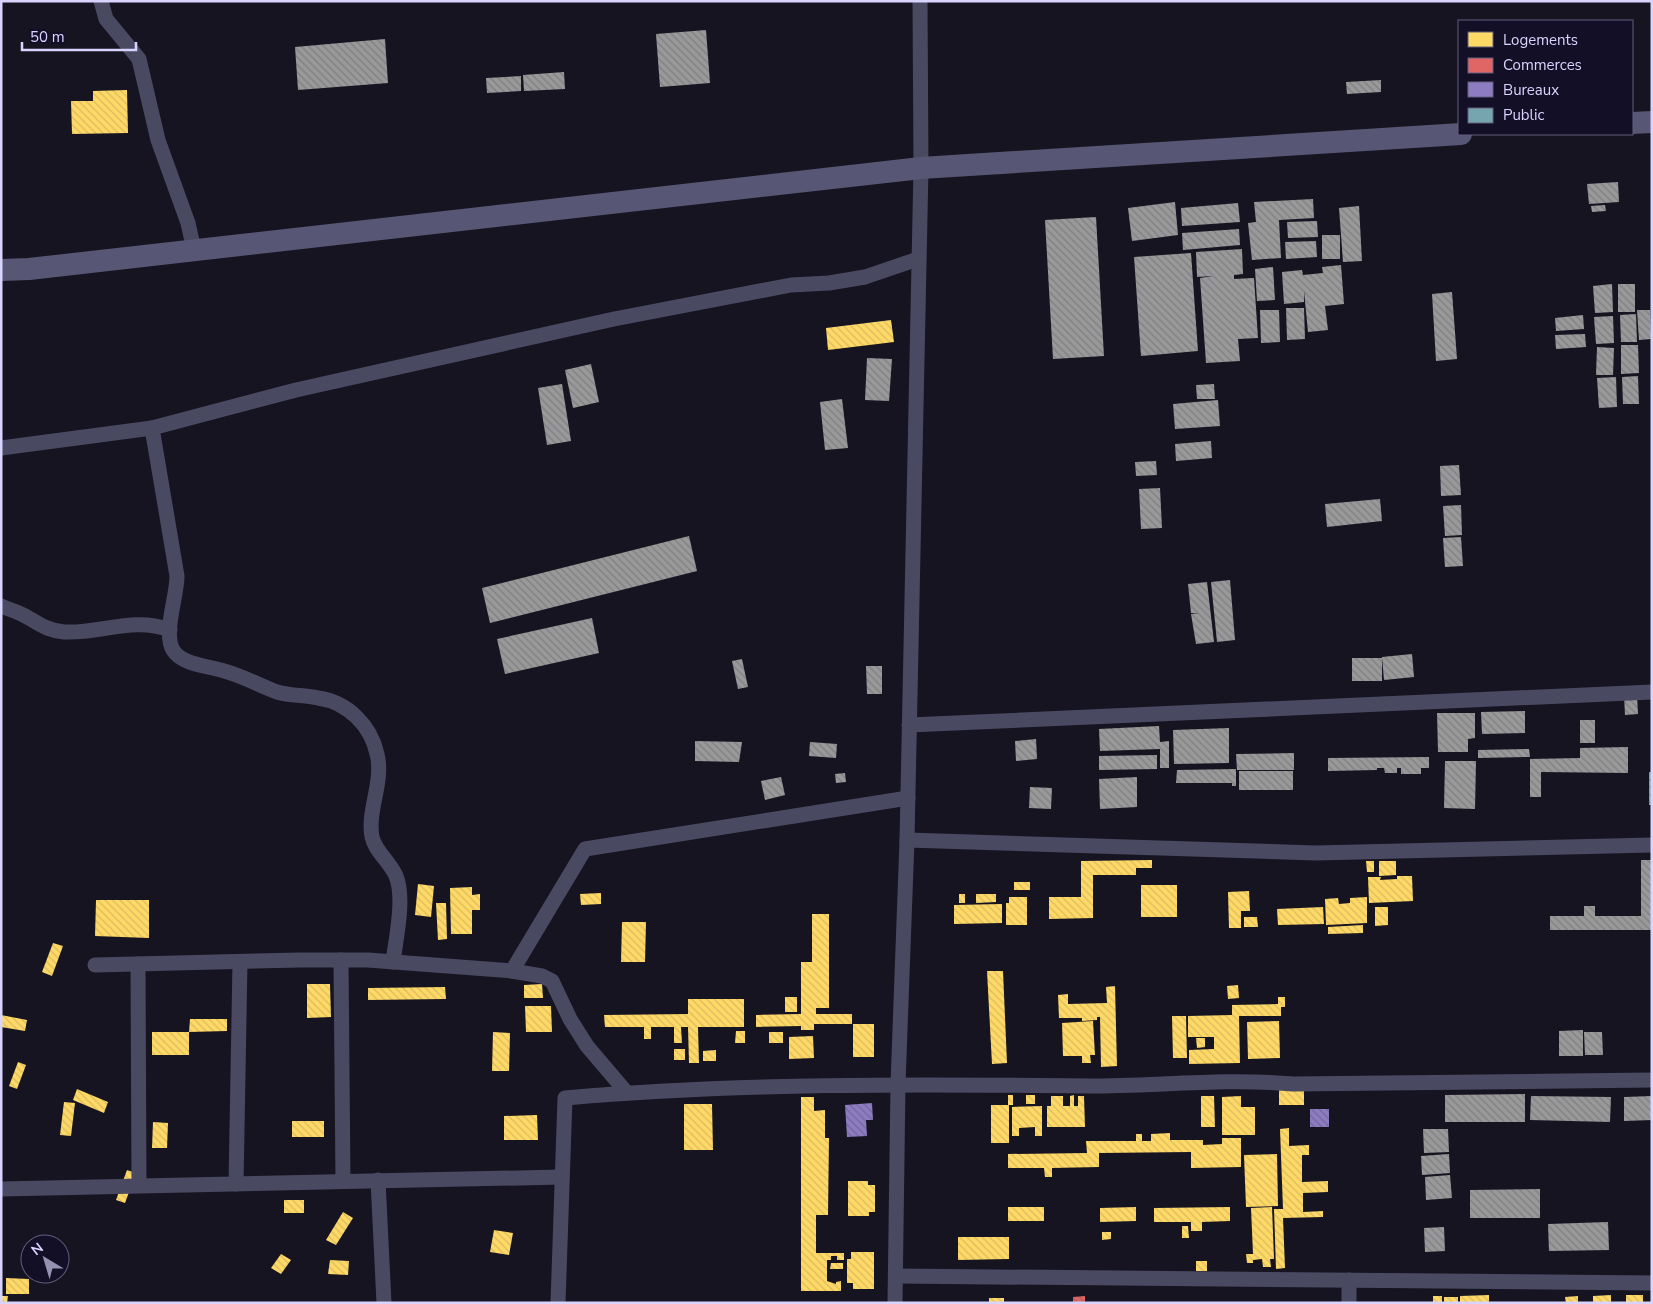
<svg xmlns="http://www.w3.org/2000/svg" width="1653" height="1304" viewBox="0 0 1653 1304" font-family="'Nunito Sans',sans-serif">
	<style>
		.homes { fill: url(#homes-back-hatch) }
		.shops { fill: url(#shops-back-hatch) }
		.offices { fill: url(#offices-back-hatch) }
		.public { fill: url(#public-back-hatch) }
		.industry { fill: url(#industry-back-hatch) }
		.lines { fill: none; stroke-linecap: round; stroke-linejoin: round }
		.street { stroke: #4a4962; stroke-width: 15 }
		.secondary { stroke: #575674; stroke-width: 22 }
	</style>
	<defs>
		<pattern id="homes-back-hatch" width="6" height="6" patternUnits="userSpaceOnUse" patternTransform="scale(1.25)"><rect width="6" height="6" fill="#ffd966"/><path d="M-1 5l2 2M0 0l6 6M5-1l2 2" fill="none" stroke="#d9ba61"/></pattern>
		<pattern id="shops-back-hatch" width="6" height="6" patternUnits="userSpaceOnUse" patternTransform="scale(1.25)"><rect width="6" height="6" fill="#e06666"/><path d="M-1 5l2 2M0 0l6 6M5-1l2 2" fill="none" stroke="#b05b5e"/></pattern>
		<pattern id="offices-back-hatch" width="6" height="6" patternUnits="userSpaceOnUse" patternTransform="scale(1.25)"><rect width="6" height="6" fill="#8e7cc3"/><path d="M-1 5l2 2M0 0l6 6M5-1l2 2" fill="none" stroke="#736799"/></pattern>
		<pattern id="public-back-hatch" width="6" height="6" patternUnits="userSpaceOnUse" patternTransform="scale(1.25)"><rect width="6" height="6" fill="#76a5af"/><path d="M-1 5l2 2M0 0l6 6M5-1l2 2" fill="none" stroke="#668791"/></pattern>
		<pattern id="industry-back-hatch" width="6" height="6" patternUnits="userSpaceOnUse" patternTransform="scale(1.25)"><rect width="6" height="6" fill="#999"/><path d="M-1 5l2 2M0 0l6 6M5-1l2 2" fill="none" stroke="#7f7e82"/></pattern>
	</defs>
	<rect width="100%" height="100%" fill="#161421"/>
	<!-- homes -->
	<g class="homes">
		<path d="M127,90L128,133L72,134L71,101H93V91Z"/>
		<path d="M891,320L894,342L828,350L826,328Z"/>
		<path d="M1152,860V868H1136V875H1093V918L1049,919V897H1081V861Z"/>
		<path d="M1366,861H1374V872H1367Z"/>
		<path d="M1379,861H1396V875L1379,876Z"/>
		<path d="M1397,876H1412L1413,901L1369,903L1368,877H1381L1380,880L1397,879Z"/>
		<rect x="1014" y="882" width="16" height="8"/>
		<path d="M418,884L434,886L431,917L415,915Z"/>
		<rect x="1141" y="885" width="36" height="32"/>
		<path d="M472,887V895L480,894V910H472V934H451L450,888Z"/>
		<path d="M1249,891L1250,911H1241V928H1229L1228,892Z"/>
		<path d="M601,893V904L581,905L580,894Z"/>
		<rect x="959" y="894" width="6" height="9"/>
		<path d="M976,894H996V902L976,903Z"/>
		<path d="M1009,897H1027V925H1006V903H1009Z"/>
		<path d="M1367,897V923L1326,925L1325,899L1338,898L1339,904L1350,903V898Z"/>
		<path d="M96,900H149V938L95,936Z"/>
		<path d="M436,903H446L447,939L438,940Z"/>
		<path d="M1002,904V923L954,924V905Z"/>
		<path d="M1323,907L1324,924L1278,925L1277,909Z"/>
		<path d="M1375,907H1388V925L1375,926Z"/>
		<path d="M812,914H829V1008H816V1014H852V1024H814V1030H801V1026L756,1027V1015L801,1014V962H812Z"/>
		<path d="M1244,917H1257L1258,927H1244Z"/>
		<path d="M622,922H646L645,962H621Z"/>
		<path d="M1363,925V933L1328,934V927Z"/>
		<path d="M53,943L63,946L52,976L42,972Z"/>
		<path d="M987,971H1003L1007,1063L992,1064Z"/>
		<path d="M307,984H330L331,1017L307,1018Z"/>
		<path d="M542,984L543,998H524V985Z"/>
		<path d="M1238,985L1239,998L1228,999L1227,986Z"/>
		<path d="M1115,986L1117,1066L1101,1067L1100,1017H1097V1020L1082,1021V1018H1059L1058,995L1068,994V1004L1107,1003L1106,987Z"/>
		<path d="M445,987L446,999L368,1000V988Z"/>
		<rect x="785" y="997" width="12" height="15"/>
		<path d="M1278,997H1285V1007H1281V1016H1239L1240,1063L1189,1064V1050L1214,1049V1037H1188V1016L1232,1015V1005L1278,1004Z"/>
		<path d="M688,999H744V1027H698L699,1063H689L688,1027H681L682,1043H674V1027H651V1039H644V1027H605L604,1015L688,1014Z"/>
		<path d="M525,1006H551L552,1032H526Z"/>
		<path d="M1,1015L27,1020L25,1031L1,1027Z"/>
		<path d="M1172,1016H1186L1187,1058H1173Z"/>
		<path d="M190,1019H227V1031L189,1032V1055H152V1032H189Z"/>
		<path d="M1093,1021L1095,1055H1090L1091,1063H1082V1056H1063L1062,1023Z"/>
		<path d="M1279,1021L1280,1058L1248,1059L1247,1022Z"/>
		<rect x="853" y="1024" width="21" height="33"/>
		<path d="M736,1031H745V1043H735Z"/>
		<path d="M493,1032L510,1033L509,1071H492Z"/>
		<rect x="769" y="1032" width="14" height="11"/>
		<path d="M813,1036L814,1058L789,1059V1037Z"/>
		<path d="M1196,1038H1205V1047L1197,1048Z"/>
		<rect x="674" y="1049" width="11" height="11"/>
		<path d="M716,1050V1061H703V1051Z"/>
		<path d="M18,1062L26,1065L17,1089L9,1086Z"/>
		<path d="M1304,1088V1105H1279V1089Z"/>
		<path d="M77,1089L108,1102L104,1113L73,1100Z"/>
		<rect x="1008" y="1095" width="5" height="10"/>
		<rect x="1026" y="1095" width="9" height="9"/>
		<path d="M1074,1095V1106H1078V1096H1084L1085,1127H1047V1106H1051V1096H1063V1106H1070V1096Z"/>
		<path d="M1201,1096H1214L1215,1127H1201Z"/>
		<path d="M1241,1096V1107H1255V1135H1222V1097Z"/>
		<path d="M801,1097H814V1111L825,1110V1138H829L828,1215H816V1253H844V1260H837V1256H831V1260H827V1281L836,1284V1282L841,1281V1291H801Z"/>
		<path d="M64,1102L75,1103L71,1136L60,1135Z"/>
		<path d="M684,1104H712L713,1150H684Z"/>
		<rect x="991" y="1105" width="18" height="38"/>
		<path d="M1042,1106V1136H1035V1127L1019,1128V1136H1012V1107Z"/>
		<path d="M537,1115L538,1140H504V1116Z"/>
		<rect x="292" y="1121" width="32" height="16"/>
		<path d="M153,1122L168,1123L167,1148H152Z"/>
		<path d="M1289,1128V1146L1309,1145V1155H1302V1182L1328,1181V1192L1303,1193V1212L1323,1211V1217L1283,1218L1285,1268L1276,1269L1274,1209H1283L1280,1129Z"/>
		<path d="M1170,1133V1140H1203V1145L1222,1144V1138H1241V1167L1191,1168V1152L1099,1153V1167L1052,1168V1177H1045L1044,1168H1008V1154L1087,1153L1086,1141H1136V1134H1142V1141H1151V1134Z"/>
		<path d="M1277,1154L1278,1206L1246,1207L1244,1155Z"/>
		<path d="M127,1170L136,1173L125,1203L116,1200Z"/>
		<path d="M848,1181H868V1185H875V1212H869V1216H848Z"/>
		<rect x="284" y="1200" width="20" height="13"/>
		<rect x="1008" y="1207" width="36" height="14"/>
		<path d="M1136,1207V1221L1100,1222V1208Z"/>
		<path d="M1230,1207V1221L1202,1222V1231H1191V1222H1154V1208Z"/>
		<path d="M1272,1207L1274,1259H1270L1271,1267H1263L1262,1259L1253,1260V1263H1247L1246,1254H1253L1251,1208Z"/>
		<path d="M343,1212L353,1218L336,1245L326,1240Z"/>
		<path d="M1182,1226H1188L1189,1238H1182Z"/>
		<path d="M494,1230L513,1233L509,1255L490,1252Z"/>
		<path d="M1102,1232H1111V1239L1102,1240Z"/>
		<path d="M958,1237H1009V1259L958,1260Z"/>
		<path d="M851,1252H874V1289H853V1283H847V1259H851Z"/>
		<path d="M281,1254L291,1260L281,1274L271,1268Z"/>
		<path d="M330,1260L349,1261L348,1275L328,1274Z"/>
		<rect x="1196" y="1261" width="11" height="10"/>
		<path d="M831,1263H843V1269H830Z"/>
		<path d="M6,1278L29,1279V1294H6Z"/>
		<path d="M1489,1295V1303H1460V1296Z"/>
		<path d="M1611,1295V1303H1593V1296Z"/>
		<rect x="1626" y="1295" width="17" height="8"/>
		<path d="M1,1296H8L7,1303H1Z"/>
		<rect x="1433" y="1296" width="9" height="6"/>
		<path d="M1578,1296V1303H1566L1565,1297Z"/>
		<rect x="1444" y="1297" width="14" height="5"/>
		<rect x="989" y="1298" width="15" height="5"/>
	</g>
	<!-- shops -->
	<path class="shops" d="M1085,1296V1303H1073V1297Z"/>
	<!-- offices -->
	<g class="offices">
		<path d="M872,1103L873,1120H866L867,1136L847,1137L845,1105Z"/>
		<rect x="1310" y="1109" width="19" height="18"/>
	</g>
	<!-- public -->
	<rect class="public" x="1649" y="772" width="3" height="33"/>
	<!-- industry -->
	<g class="industry">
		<path d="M706,30L710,83L660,87L656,34Z"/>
		<path d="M385,39L388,83L298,90L295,47Z"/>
		<path d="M564,72L565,89L524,91L523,75Z"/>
		<path d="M521,76V91L487,93L486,78Z"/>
		<path d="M1381,80V92L1347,94L1346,82Z"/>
		<path d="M1618,182L1619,202L1589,204L1587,184Z"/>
		<path d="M1313,199L1314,218L1279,220L1281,258L1252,260L1248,223L1256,222L1254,202Z"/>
		<path d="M1175,202L1178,235L1132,241L1128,208Z"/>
		<path d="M1238,203L1240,222L1182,226L1181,208Z"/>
		<path d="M1605,205L1606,211L1592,212L1591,206Z"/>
		<path d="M1359,206L1362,261L1343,262L1339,208Z"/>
		<path d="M1096,217L1104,356L1053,359L1045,220Z"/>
		<path d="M1317,221L1318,237L1288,238L1287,222Z"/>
		<path d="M1239,229L1240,245L1183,250L1182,233Z"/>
		<rect x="1322" y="235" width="18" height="24"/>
		<path d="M1316,241L1317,257L1286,259L1285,242Z"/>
		<path d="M1242,249L1243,274L1234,275V279L1254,278L1258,338L1238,339L1240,361L1206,363L1200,278L1213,276L1197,277L1196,252Z"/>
		<path d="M1191,253L1198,351L1141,356L1134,257Z"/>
		<path d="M1341,265L1344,304L1325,306L1328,330L1308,332L1304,291V302L1284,304L1282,272L1302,270L1303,275L1323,273L1322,267Z"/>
		<path d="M1273,267L1275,300L1257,301L1255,269Z"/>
		<path d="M1612,284L1613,312L1595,313L1593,286Z"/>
		<rect x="1618" y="284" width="17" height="28"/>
		<path d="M1452,292L1457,359L1436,361L1432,294Z"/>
		<path d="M1286,308H1304L1305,339L1287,340Z"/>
		<path d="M1260,310H1279L1280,342L1261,343Z"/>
		<path d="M1637,310H1650L1651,339L1639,340Z"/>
		<path d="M1636,314L1637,342H1621L1620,315Z"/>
		<path d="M1583,315L1584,329L1556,331L1555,318Z"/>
		<path d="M1613,316L1614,343L1596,344L1594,317Z"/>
		<path d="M1585,334L1586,347L1556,349L1555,335Z"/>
		<path d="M1621,345H1638L1639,373L1621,374Z"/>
		<path d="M1597,347L1614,348L1613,375H1596Z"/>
		<path d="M867,358L892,359L889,401L865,400Z"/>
		<path d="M591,364L599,402L573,408L565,370Z"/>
		<path d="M1638,376L1639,404H1623L1622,377Z"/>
		<path d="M1616,377L1617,407L1599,408L1597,378Z"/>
		<path d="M562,384L571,441L547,445L538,388Z"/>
		<path d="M1214,384L1215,399H1197L1196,385Z"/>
		<path d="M842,399L848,448L825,450L820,402Z"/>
		<path d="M1218,400L1220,426L1175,429L1173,404Z"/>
		<path d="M1211,441L1212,458L1176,461L1175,444Z"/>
		<path d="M1156,461L1157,475L1136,476L1135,462Z"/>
		<path d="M1459,465L1461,495L1441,496L1440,466Z"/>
		<path d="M1160,488L1162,528L1141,529L1139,489Z"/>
		<path d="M1380,499L1382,521L1327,527L1325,504Z"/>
		<path d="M1461,505L1462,535L1445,536L1443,506Z"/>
		<path d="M689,536L697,571L490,623L482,588Z"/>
		<path d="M1461,537L1463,566L1445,567L1443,538Z"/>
		<path d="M1230,580L1235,640L1217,642L1211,582Z"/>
		<path d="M1207,582L1214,642L1196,644L1191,614L1199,613H1191L1188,584Z"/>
		<path d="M592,618L599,653L505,674L497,639Z"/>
		<path d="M1412,654L1414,677L1384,680L1382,657Z"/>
		<rect x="1352" y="658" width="30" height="23"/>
		<path d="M742,659L748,687L738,689L732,661Z"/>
		<path d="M866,666H882V694H867Z"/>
		<path d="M1637,695L1638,714L1625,715L1624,696Z"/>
		<path d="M1525,711V733L1482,734L1481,712Z"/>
		<path d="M1437,713H1475V738L1468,739V752H1438Z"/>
		<rect x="1580" y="720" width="15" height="23"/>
		<path d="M1159,726L1160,742L1169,741V768H1160V749L1100,751L1099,729Z"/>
		<path d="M1229,728V763L1174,764L1173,730Z"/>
		<path d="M1036,739L1037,759L1016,761L1015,741Z"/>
		<path d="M695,741L742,742L739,762L695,761Z"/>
		<path d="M810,742L837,744L836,758L809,756Z"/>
		<path d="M1628,747V773L1541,772V797H1530V759L1580,758V748Z"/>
		<path d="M1529,749L1530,757L1478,758V750Z"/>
		<path d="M1294,753V770H1237L1236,754Z"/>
		<path d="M1157,755V769L1099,770V756Z"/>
		<path d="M1429,757V768H1421V774H1401V768H1397V773H1385L1384,768H1377V770L1328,771V758Z"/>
		<path d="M1445,761H1476L1475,809L1444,808Z"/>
		<path d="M1236,769V786H1232V783H1176L1177,770Z"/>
		<rect x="1239" y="771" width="54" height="19"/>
		<path d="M845,773L846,782L836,783L835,774Z"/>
		<path d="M781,777L785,795L765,800L761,781Z"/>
		<path d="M1137,777V807L1100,809L1099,779Z"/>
		<path d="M1030,787L1052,788L1051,809L1029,808Z"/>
		<path d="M1641,860H1652V930H1550V916H1584V906H1595V916H1641Z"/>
		<path d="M1583,1030V1056H1559V1031Z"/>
		<path d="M1584,1032H1602L1603,1055H1585Z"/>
		<path d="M1525,1094V1122H1445V1095Z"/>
		<path d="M1531,1096L1611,1097L1610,1122L1530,1120Z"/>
		<path d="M1652,1096V1120L1624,1121V1097Z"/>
		<path d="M1423,1129H1448L1449,1152L1424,1153Z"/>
		<path d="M1449,1154L1450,1173L1422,1175L1421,1156Z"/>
		<path d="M1450,1175L1452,1198L1426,1200L1425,1177Z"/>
		<path d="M1540,1189V1218H1470V1190Z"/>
		<path d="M1608,1222L1609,1250L1549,1251L1548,1224Z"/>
		<path d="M1444,1227L1445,1251L1425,1252L1424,1228Z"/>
	</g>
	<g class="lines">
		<!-- street -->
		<g class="street">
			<path d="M101,1L106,19L139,59L158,140L188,223L194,250"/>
			<path d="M152,428L177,576C177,597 163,633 173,650C181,664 207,666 221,670C241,675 258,685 277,692C291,696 304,695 318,698C348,702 371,726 377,754C384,782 367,810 372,837C375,851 390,862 396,876C405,898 396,938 393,962"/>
			<path d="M1,448L152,428L296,390L614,319L791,285L829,283L865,277L918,259"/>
			<path d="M1,606C7,609 13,610 19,613C37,621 43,630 64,632C100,634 134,616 170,630"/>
			<path d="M909,725L1652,692"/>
			<path d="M907,840L1316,853L1652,845"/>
			<path d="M341,960L343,1181"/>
			<path d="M138,964L139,1185"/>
			<path d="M95,965L300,960H368L512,971L542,976L552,981L570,1019L587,1046L627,1093"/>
			<path d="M512,971L585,849L908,798"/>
			<path d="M378,1180L384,1303"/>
			<path d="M236,1184L240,962"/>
			<path d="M1,1189L562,1177"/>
			<path d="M896,1276L1652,1283"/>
			<path d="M558,1303L565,1098C739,1083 915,1084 1089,1086C1157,1086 1225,1078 1293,1084L1652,1080"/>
			<path d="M895,1303L898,1084L907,840L921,168L920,1"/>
			<path d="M1349,1303V1280"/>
		</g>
		<!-- secondary -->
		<g class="secondary">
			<path d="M1632,123L1652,122"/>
			<path d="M1,270L29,269L921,168L1461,134"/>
		</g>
	</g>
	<!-- border -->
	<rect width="1653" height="1304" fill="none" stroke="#d9d4ff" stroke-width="5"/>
	<!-- legend -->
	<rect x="1458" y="20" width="175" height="115" fill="#130f26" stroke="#625e7d"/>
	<rect x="1468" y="32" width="25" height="15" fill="#ffd966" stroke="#625e7d"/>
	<text x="1503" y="45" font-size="15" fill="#d9d4ff">Logements</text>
	<rect x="1468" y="58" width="25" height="15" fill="#e06666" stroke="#625e7d"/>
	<text x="1503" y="70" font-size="15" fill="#d9d4ff">Commerces</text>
	<rect x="1468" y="82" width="25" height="15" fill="#8e7cc3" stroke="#625e7d"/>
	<text x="1503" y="95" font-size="15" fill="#d9d4ff">Bureaux</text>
	<rect x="1468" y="108" width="25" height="15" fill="#76a5af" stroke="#625e7d"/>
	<text x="1503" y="120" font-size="15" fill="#d9d4ff">Public</text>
	<!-- north arrow -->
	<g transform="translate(45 1259) rotate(322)"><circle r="24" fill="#130f26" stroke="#625e7d"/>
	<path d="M0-4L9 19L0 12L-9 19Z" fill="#9591b1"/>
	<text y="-8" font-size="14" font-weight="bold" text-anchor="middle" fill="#d9d4ff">N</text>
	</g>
	<!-- scale -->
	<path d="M22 42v8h114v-8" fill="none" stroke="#d9d4ff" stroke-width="2.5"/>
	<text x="30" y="42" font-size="15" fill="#d9d4ff" stroke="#130f26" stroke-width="4" paint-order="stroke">50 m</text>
</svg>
